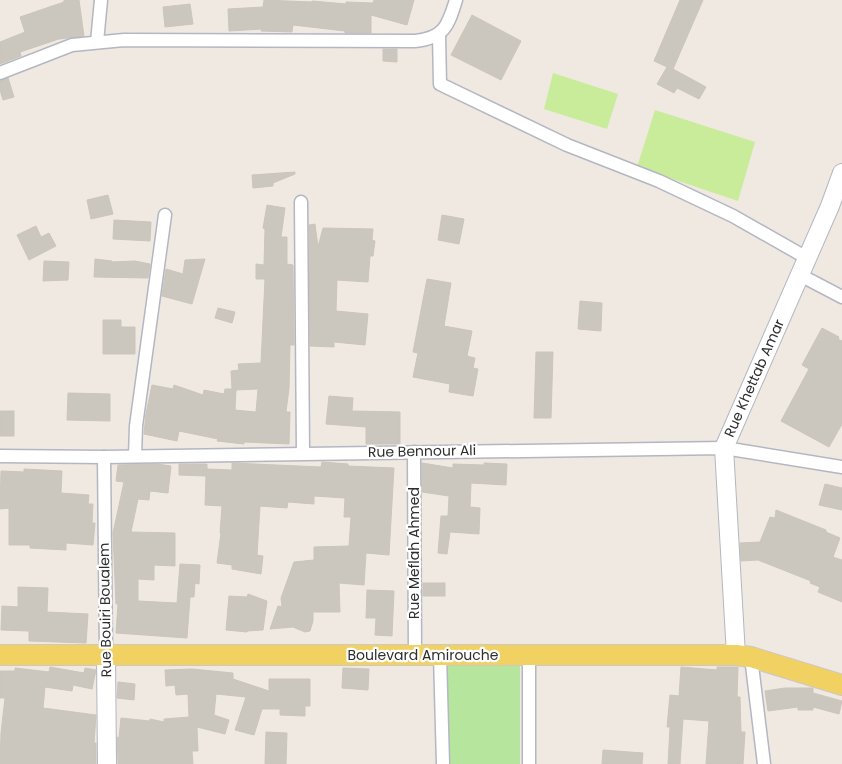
<svg xmlns="http://www.w3.org/2000/svg" width="842" height="764" viewBox="0 0 842 764" font-family="Poppins,sans-serif">
	<style>
		.green { fill: #b6e59e }
		.pitch { fill: #c9ec9a }
		.building { fill: #cbc7bf; stroke: #cbc5ba; fill-rule: evenodd }
		.lines { fill: none; stroke-linecap: round; stroke-linejoin: round }
		.minor-casing { stroke: #b4b7c1; stroke-width: 15 }
		.secondary-casing { stroke: #b4b7c1; stroke-width: 20 }
		.primary-casing { stroke: #c9c9c9; stroke-width: 22 }
		.minor { stroke: #fff; stroke-width: 12 }
		.secondary { stroke: #fff; stroke-width: 18 }
		.primary { stroke: #f2d163; stroke-width: 20 }
		.labels { text-anchor: middle; stroke-width: 4.5; stroke-linejoin: round; paint-order: stroke }
		.street-label { font-size: 14px; fill: #2e2e2e; stroke: #fff }
	</style>
	<rect width="100%" height="100%" fill="#efe9e1"/>
	<!-- green -->
	<path class="green" d="M520,654V764H444L443,655Z"/>
	<!-- pitch -->
	<g class="pitch">
		<path d="M553,73L618,94L607,129L544,109Z"/>
		<path d="M655,110L755,142L738,201L637,167Z"/>
	</g>
	<!-- building -->
	<g class="building">
		<path d="M64,0H79L84,36L59,39L20,52L21,56L0,64V42L25,32L20,17L64,2Z"/>
		<path d="M264,0L312,2V1L346,4V2L373,3L374,0H414L407,25L371,15V33H345V31L293,25L292,32L261,31L262,29L229,31L228,9L263,7Z"/>
		<path d="M680,0H703L673,69L706,87L699,99L677,88L674,93L657,84L667,67L654,61Z"/>
		<path d="M190,4L193,24L165,27L163,7Z"/>
		<path d="M472,15L521,41L501,80L451,55Z"/>
		<path d="M383,49H397V62L383,61Z"/>
		<path d="M8,78L14,97L3,100L0,90V81Z"/>
		<path d="M295,172V174L273,183V186L253,188L252,175Z"/>
		<path d="M108,195L113,214L91,219L87,200Z"/>
		<path d="M267,205L285,208L281,237H287V264L293,265L294,345H290L289,388L286,412H290L289,444L244,442V444L217,441L218,439L179,431L177,441L144,434L146,414L152,385L173,389L174,385L203,395L204,390L224,394L225,389H232L231,371L239,370L238,364L261,363L265,279H256V264L264,265L265,229L263,228ZM258,389L256,412L235,410L236,390Z"/>
		<path d="M442,215L464,219L459,244L438,240Z"/>
		<path d="M114,220L151,222L150,241L113,239Z"/>
		<path d="M315,224L318,247L323,228L373,229L372,240L375,241L373,256H370L368,282L337,280L336,311L368,314L365,345L334,342V347L310,346L309,225Z"/>
		<path d="M36,226L41,237L49,233L56,246L29,260L17,235Z"/>
		<path d="M95,259L112,261V262L135,261L150,264L148,278L94,277Z"/>
		<path d="M205,259L192,304L162,296L166,269L183,274L185,260Z"/>
		<path d="M44,261L69,262L68,280L43,281Z"/>
		<path d="M427,279L451,283L444,326L472,331L467,356L475,358L473,368L478,369L473,396L449,392L450,384L413,377L418,353L413,352Z"/>
		<path d="M580,301L602,303L601,331L578,329Z"/>
		<path d="M218,308L235,312L232,323L215,318Z"/>
		<path d="M103,320H121V327H135V354H103Z"/>
		<path d="M822,328L839,337L838,339L842,341V424L829,447L781,421L809,369L802,365Z"/>
		<path d="M536,352H553L551,418H534Z"/>
		<path d="M68,393L110,394V421L67,420Z"/>
		<path d="M329,396L353,398L352,411L400,412V444H366V427L326,424Z"/>
		<rect x="0" y="411" width="14" height="25"/>
		<path d="M322,462L348,464V466L394,468L389,555L366,553L364,585L339,583L340,612H313V621L310,631L305,632L293,627L270,629L278,606L282,607L281,598L294,562L314,560V547L349,546L351,517H344L345,498L314,496V504L288,502L287,508L260,506L257,555L263,556L261,574L232,569V565L217,563L221,533H220L222,506L205,505L206,476L179,475V464H207V469L232,470V463L321,467Z"/>
		<path d="M422,463L453,468V464L484,465V463L507,464L506,485L471,483L470,507L480,508L479,534L450,532L447,554L438,553L441,516H448L449,496L422,492Z"/>
		<path d="M157,464L171,466L168,493L150,491L149,500L138,499L131,532L175,533V566L154,565V580L138,579V601L177,603L180,564L200,565L199,584L195,583L194,597H190L187,638L116,633L118,604H116L113,533L124,482L116,481L118,465Z"/>
		<path d="M24,469L62,471L61,493L89,495L88,504H93L92,523H95L93,545L66,543V550L30,548V545H9V508L0,509L1,471L24,472Z"/>
		<path d="M825,484L842,488V510L819,505Z"/>
		<path d="M776,510L826,530V532L840,538L833,557L842,560V602L818,592L820,587L810,583L811,581L758,560L741,561L740,543L760,542L770,517L775,518Z"/>
		<rect x="423" y="583" width="22" height="13"/>
		<path d="M18,587L48,588L47,612L88,614L86,643L29,641V631L1,630L2,606L18,607Z"/>
		<path d="M367,590L394,591L392,636L375,635L376,618H366Z"/>
		<path d="M248,594L267,601L263,630L247,631V632L226,630L229,596L247,597Z"/>
		<path d="M50,667L84,673L85,668L96,670L92,689L73,685L72,691L45,687L43,708L96,715L94,743H96V764H0L1,733L5,698H0V671H15V668L49,672Z"/>
		<path d="M681,667L717,670V667H738L737,697H740L741,732H745L743,764H706L709,721L683,719L680,764H668L670,727H667L670,695L679,696Z"/>
		<path d="M343,668L369,669L368,690L342,688Z"/>
		<path d="M192,669L233,673V679L269,691V679H310V706H305V716L280,715V709H262L254,735L235,730L246,697L216,694L214,715L229,720L225,734L197,727L198,751H192L193,764H118L117,737L119,738L121,718L150,721V719L164,722V719L189,717L188,694L176,695L175,685L166,686L165,670Z"/>
		<path d="M118,682L135,684L134,700L117,698Z"/>
		<path d="M785,688H813V693L842,701L839,714L813,707V710H798V707L768,711L765,691Z"/>
		<path d="M266,732L287,733L286,764H265Z"/>
		<path d="M603,750L643,753L642,764H602Z"/>
	</g>
	<g class="lines">
		<defs>
			<g id="minor">
				<path d="M439,35L440,84L567,145L659,181L733,216L807,258"/>
				<path d="M97,42L101,0"/>
				<path d="M0,73L72,45L124,40L415,41C444,38 448,26 456,0"/>
				<path d="M301,202L303,453"/>
				<path d="M800,275L842,297"/>
				<path d="M414,452L415,655"/>
				<path d="M0,456L104,457L724,448L842,467"/>
				<path d="M135,456L136,426L165,215"/>
				<path d="M104,457L106,656"/>
				<path d="M440,655L443,764"/>
				<path d="M529,655V764"/>
				<path d="M751,657L764,764"/>
			</g>
			<g id="secondary">
				<path d="M736,655L724,448L830,206L842,173"/>
				<path d="M106,656L107,764"/>
			</g>
			<path id="primary" d="M0,655H736L751,657L842,685"/>
		</defs>
		<!-- minor casing -->
		<use href="#minor" class="minor-casing"/>
		<!-- secondary casing -->
		<use href="#secondary" class="secondary-casing"/>
		<!-- primary casing -->
		<use href="#primary" class="primary-casing"/>
		<!-- minor -->
		<use href="#minor" class="minor"/>
		<!-- secondary -->
		<use href="#secondary" class="secondary"/>
		<!-- primary -->
		<use href="#primary" class="primary"/>
	</g>
	<g class="labels">
		<!-- street labels -->
		<g class="street-label">
			<text transform="translate(754 378) rotate(-66)" y="5">Rue Khettab Amar</text>
			<text transform="translate(422 451) rotate(-1)" y="5">Rue Bennour Ali</text>
			<text transform="translate(414 553) rotate(-90)" y="5">Rue Meflah Ahmed</text>
			<text transform="translate(105 610) rotate(-91)" y="5">Rue Bouiri Boualem</text>
			<text x="423" y="660">Boulevard Amirouche</text>
		</g>
	</g>
</svg>
